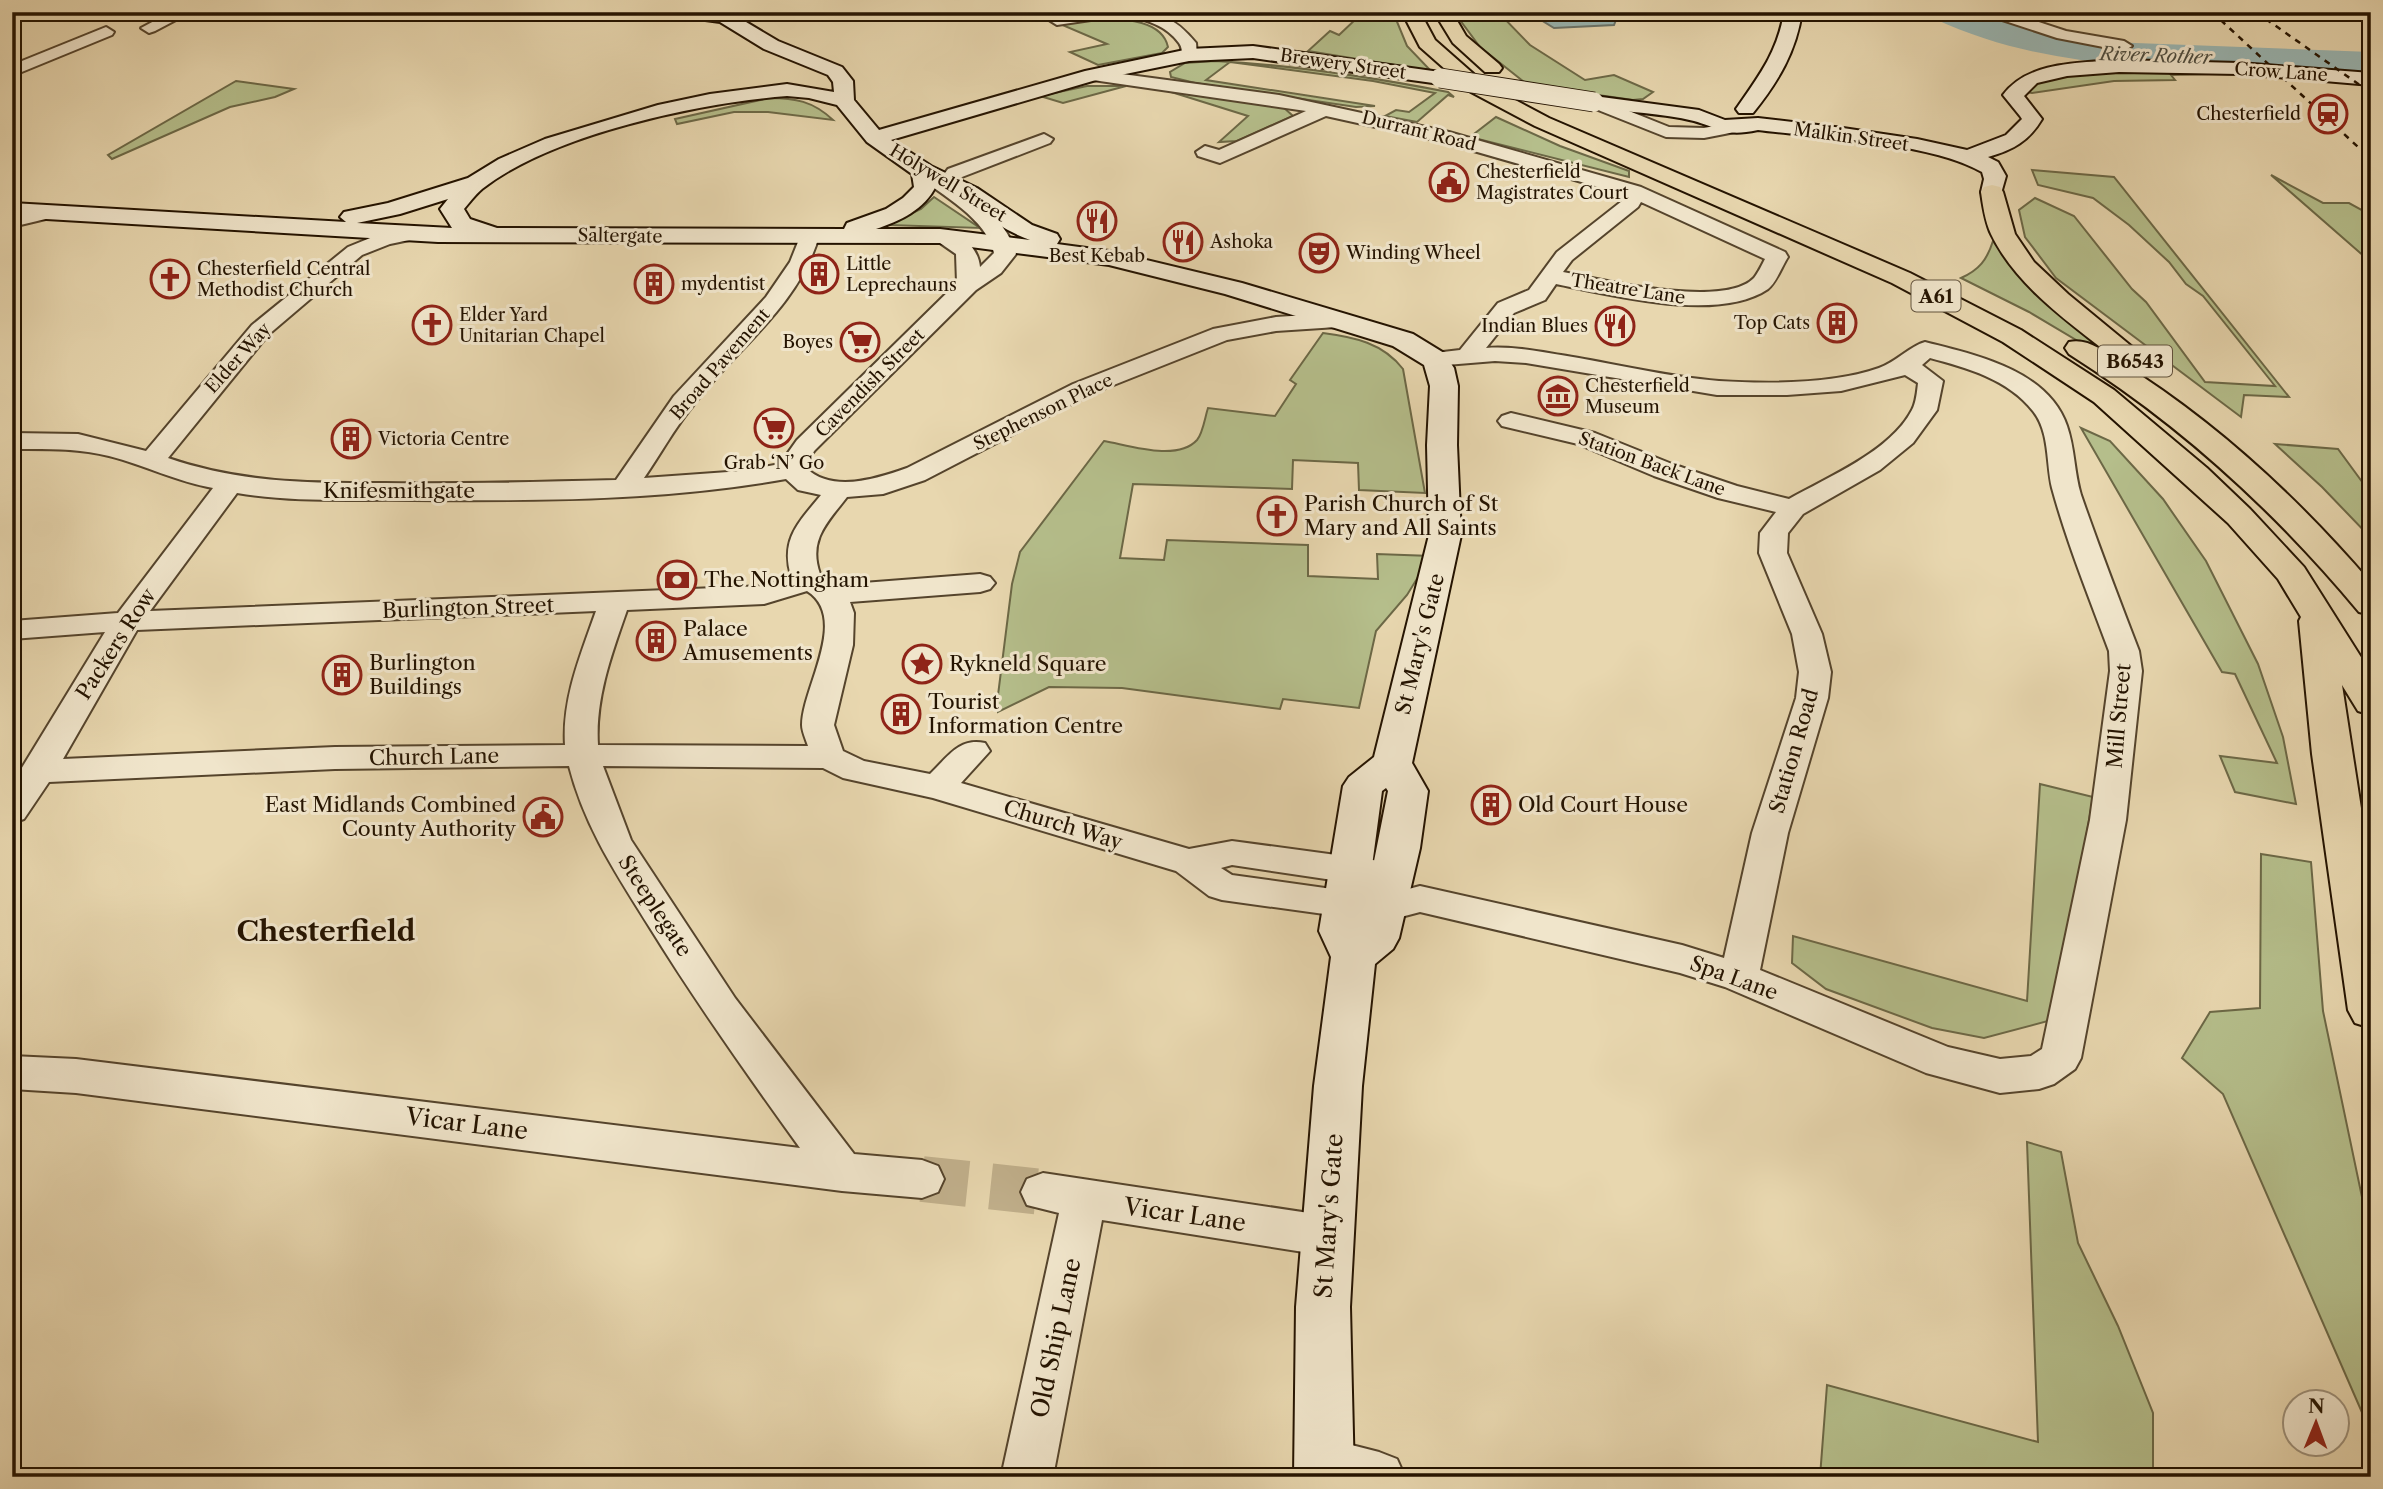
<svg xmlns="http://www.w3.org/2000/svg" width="2383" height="1489" viewBox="0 0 2383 1489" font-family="'Libre Caslon Text',serif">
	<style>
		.green { fill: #b5be8b; stroke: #6c6846; stroke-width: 2 }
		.water { fill: #9ab7b4; stroke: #6b756c; stroke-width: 2 }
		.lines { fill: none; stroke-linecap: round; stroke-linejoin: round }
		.shore { stroke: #5f655a; stroke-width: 2 }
		.river { fill: #9ab7b4; fill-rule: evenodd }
		.street-tunnel { stroke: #c1b08c; stroke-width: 46; stroke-dasharray: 46 23; stroke-linecap: butt }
		.street-casing { stroke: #55442c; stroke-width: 4 }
		.secondary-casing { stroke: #241300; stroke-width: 4 }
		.highway-casing { stroke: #241300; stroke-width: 4 }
		.street { fill: #f0e5cb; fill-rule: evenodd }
		.secondary { fill: #f0e5cb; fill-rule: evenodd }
		.highway { fill: #e8d7af; fill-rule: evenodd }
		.rail { stroke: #241300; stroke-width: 2.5; stroke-dasharray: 6 6; stroke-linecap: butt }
		.secondary-bridge-casing { stroke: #241300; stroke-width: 21; stroke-linecap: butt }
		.secondary-bridge { stroke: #f0e5cb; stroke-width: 19 }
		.labels { text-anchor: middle; stroke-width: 6; stroke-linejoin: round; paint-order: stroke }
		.far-street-label { font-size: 18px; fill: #241300; stroke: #f0e5cb }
		.far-poi-label { font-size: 18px; fill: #241300; stroke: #f0e5cb; text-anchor: start }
		.far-water-label { font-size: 19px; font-style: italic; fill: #4d4c3f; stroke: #f0e5cb }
		.shield { fill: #f0e5cb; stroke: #61523d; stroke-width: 2 }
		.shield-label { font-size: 19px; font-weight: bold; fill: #241300 }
		.street-label { font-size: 21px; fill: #241300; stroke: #f0e5cb }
		.poi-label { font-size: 21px; fill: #241300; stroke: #f0e5cb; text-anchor: start }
		.near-street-label { font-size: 24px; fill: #241300; stroke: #f0e5cb }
		.district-label { font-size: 28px; font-weight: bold; fill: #241300; stroke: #f0e5cb }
	</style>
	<rect width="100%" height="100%" fill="#e8d7af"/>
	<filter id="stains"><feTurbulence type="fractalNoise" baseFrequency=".00286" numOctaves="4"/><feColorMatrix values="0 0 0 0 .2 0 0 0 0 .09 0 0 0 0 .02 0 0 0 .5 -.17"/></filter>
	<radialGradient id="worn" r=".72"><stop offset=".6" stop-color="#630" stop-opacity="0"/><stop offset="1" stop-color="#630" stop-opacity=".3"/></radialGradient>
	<!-- green -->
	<g class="green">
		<path d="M1355,12H1393L1407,46L1431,71L1308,51L1330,31L1339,35L1357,18Z"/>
		<path d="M1454,12H1498L1530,45L1585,80L1614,75L1653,92L1643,99L1633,100L1528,85L1480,47Z"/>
		<path d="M1098,18C1121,19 1162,19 1168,47L1162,53L1098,65L1070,52L1107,44L1060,24Z"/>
		<path d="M1215,61C1294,65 1371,77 1448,92L1454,97L1448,95L1417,122L1385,116L1396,110L1409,112L1435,93L1373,81L1230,62L1206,80L1375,106L1356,107L1195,83L1171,77L1170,72L1185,63Z"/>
		<path d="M2081,71L2246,73L2171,75L2175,80L2114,81L2032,93L2020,91L2044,79Z"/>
		<path d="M236,81L294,89L275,97L230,107L112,159L108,155Z"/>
		<path d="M1087,86H1126L1063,103L1040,96Z"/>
		<path d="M1168,91L1283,107L1293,116L1237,141L1219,142L1248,116Z"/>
		<path d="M769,98C795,98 813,101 833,120L768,112H734L677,124L675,119Z"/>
		<path d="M1496,117L1560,146L1629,171V177L1470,137Z"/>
		<path d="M2032,170L2114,177L2289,397L2244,395L2241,417L2056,278L2025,237L2019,210L2035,198L2074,216L2132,289L2146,302L2205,382L2275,386L2203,296L2186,284L2169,262L2129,225L2093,198L2038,185Z"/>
		<path d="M2271,175L2323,203H2349L2371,215V258H2366Z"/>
		<path d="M934,197L980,228L888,225L921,209Z"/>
		<path d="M1993,241L2009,260L2106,348L2093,350L2029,312L1961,278C1979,270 1987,260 1993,241Z"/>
		<path d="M1323,333C1354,337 1383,343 1403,369L1425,493L1359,490L1358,463L1293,460L1292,489L1133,484L1120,558L1164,560L1167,540L1308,545V576L1378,579L1377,554L1431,556L1407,595L1376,631L1359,708L1283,699L1280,709L1122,688L1049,687L998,712V695L1012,584L1020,552L1104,441C1128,445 1177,462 1197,440C1203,433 1205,417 1208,408L1275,416L1296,384L1290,380Z"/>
		<path d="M2081,428L2110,441L2163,499L2206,561L2258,664L2283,737L2296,804L2235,792L2220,756L2277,763L2235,674L2222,672Z"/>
		<path d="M2275,444L2338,449L2371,494V538L2322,487Z"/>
		<path d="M2040,784L2093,797L2059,994L2048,1021L1984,1038L1932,1028L1826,989L1792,963L1793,936L2027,1001Z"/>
		<path d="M2261,854L2311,862L2323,1011L2371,1240V1433L2223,1094L2182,1058L2210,1012L2260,1008Z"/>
		<path d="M2027,1142L2061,1152L2078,1243L2118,1326L2153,1413V1477H1820L1827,1385L2038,1442Z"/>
	</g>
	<!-- water -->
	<path class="water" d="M1528,12H1626L1625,18L1616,20L1614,25L1554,28Z"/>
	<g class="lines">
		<!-- shore -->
		<path class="shore" d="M1538,12L1556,21L1607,18L1617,12"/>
		<!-- river -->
		<path class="river" d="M1930,12H1977L2043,33L2109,42L2371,52V74C2324,74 2278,71 2232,70C2129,67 2030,63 1935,19Z"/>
		<!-- street-tunnel -->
		<path class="street-tunnel" d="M922,1179L1043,1192"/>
		<defs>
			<g id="street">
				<path d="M171,12H191L155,31L149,33L141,28Z"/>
				<path d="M1078,12H1118L1111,17L1057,25L1049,20L1052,17Z"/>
				<path d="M1124,12C1158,12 1173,15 1196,43L1197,55L1195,58H1183C1181,53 1183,48 1179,43C1166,25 1146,20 1126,15Z"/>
				<path d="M1985,12H2008L2066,31L2124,41L2132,46L2124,51L2057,38L1987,15Z"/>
				<path d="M106,27L114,32L112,35L12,76V65Z"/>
				<path d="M1092,70L1279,95L1449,132L1641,187L1785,252L1788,257C1782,266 1776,283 1768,289C1718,323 1611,295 1556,284L1545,300L1514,313L1486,348C1511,346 1536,351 1561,355C1612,363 1668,377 1719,381C1767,384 1834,384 1879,368C1896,362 1910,346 1925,342C1976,355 2048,370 2067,426C2075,449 2074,472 2081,495C2099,547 2119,599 2139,651L2142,671L2126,820L2081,1058L2075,1069L2054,1084L2039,1089L2000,1093L1926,1073L1725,987L1680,973L1420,912L1382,922L1222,900L1209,896L1176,871L933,798L843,778L823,768L603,766L631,840L735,998L854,1154L922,1160L938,1166L944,1179L938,1192L922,1198L842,1191L76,1093L12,1089V1056L76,1059L800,1148C748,1076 697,1004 650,928C617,875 585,828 569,766L335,769L49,782L24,819L12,823V784L105,632L12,639V621L118,613L213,488C177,482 145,465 109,456C77,448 45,449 12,449V433L78,434L146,451L252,325L348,247L385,232L412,228L419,230L422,234L419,238L390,244L362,255L268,335L168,458C241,483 308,483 385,483C462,484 539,482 616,480L674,396L766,297L790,262L802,232H816L819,236C798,308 735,349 692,407C674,429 660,455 644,478L742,471L780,464L797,440L957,283L956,254L930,236L933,232C955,226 978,245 980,267L994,253C987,219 942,195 916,175L913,171L916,167H930C960,190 1006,214 1016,254L1001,273L976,290L815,450L808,459L806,468C832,493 876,479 907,468L1073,384L1213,329L1276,317L1337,313L1345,315L1348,320L1345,325L1337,327L1276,331L1227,340L1091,394L925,480L883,494L847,497C827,523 808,540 820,574L837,585L980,574L990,577L995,583L990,589L980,592L850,602L854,613L853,645L834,725L843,751L864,761L930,774C947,758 959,737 985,743L990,751L961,783L1189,849L1232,841L1373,860L1386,864L1391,873L1386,882L1373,886L1232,865L1221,868L1232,875L1382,896L1420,886L1682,945L1724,958L1752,833L1796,698L1799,672L1792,634L1759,553L1760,533L1776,512L1718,498L1654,476L1578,444L1502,426L1498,421L1502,416L1511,413L1595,433L1672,464L1737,486L1789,499C1828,477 1891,451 1912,410C1916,403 1917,392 1918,383L1905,375L1841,391L1787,395H1717L1526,363L1495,361L1434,366L1426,364L1422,359L1426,354L1460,350L1498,303L1529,290L1557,252L1622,201L1623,194L1439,141L1326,116L1220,163L1198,156L1196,152L1205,146L1219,150L1306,111L1086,79L1084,75ZM1641,202L1765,259C1762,265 1758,273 1754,278C1724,309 1602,280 1563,272L1572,260L1638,207ZM1930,358C1967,368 2008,379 2033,411C2050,432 2046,463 2052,488C2067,543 2089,597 2109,651L2110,671L2090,820L2042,1049L2031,1056L2000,1059L1948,1047L1760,970L1788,833L1828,698L1831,672L1822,634L1787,553L1788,533L1803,514L1880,470L1913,443L1937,410L1943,381L1922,365ZM786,479L798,490L821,495C799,522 780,539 791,576L764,586L150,611L237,493C295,503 355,499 413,500C537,501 664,501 786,479ZM807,591C850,618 802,688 802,725C802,731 806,740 808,746L598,745C595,698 612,653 627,610L764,604ZM596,611C581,654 562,698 565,745L335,747L63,759L137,630Z"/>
				<path d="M1594,97L1669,127L1704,128L1734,122L1743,127L1740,131L1704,138L1666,137L1588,106L1585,102Z"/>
				<path d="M1044,134L1053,139L1050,143L962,177L955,179L945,173L948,169Z"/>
				<path d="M47,207L54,209L57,213L54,217L12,227V215Z"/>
				<path d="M1043,1173L1329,1216L1345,1222L1352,1236L1345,1250L1329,1256L1102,1220L1053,1477H1001L1059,1213L1027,1205L1021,1192L1027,1179Z"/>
				<path d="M1324,1438L1379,1452L1397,1459L1405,1477H1304L1299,1463L1306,1445Z"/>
			</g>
			<g id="secondary">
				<path d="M674,12L731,13L778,41L842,67L853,81L854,100L879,130L1085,71L1189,49L1253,46L1440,72L1450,78L1440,84L1253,58L1189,61L1096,80L891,140L931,166L977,188L1032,225L1057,234L1060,239L1057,244L1109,251L1242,283L1413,334L1444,353L1454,368L1458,386L1457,445L1461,535L1412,763L1428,791L1420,848L1399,938L1393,949L1375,964L1362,1086L1350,1307L1354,1477H1294L1296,1307L1314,1086L1331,957L1319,931L1343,786L1349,777L1374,757L1429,535L1427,445L1430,386L1424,365L1393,346L1225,294L1109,265L940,243L438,242L12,217V203L346,222L340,217L344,212L388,203L468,178L499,159L545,139L658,105L710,94L787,84L834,92L833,82L828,75L764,49L720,22L683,17ZM787,96L809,98L837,105L867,142L912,174L914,187L903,198L886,209L847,223L844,229L497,228L470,219L464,209C469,203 475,195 482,189C552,134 699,103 787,96ZM936,186C969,202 996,228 1030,240L940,229H876C900,221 924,210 936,186ZM448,199L440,209L452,228L357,223L400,214ZM1386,788L1388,791L1370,881L1382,791Z"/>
				<path d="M1784,12H1802C1796,52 1778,82 1753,113H1739L1736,109C1758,77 1778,52 1784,12Z"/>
				<path d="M2119,60L2240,63L2371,73V85L2240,74L2119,72L2067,76L2037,83L2024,96L2042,119C2029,141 2013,150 1988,157L1998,162L2006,176L2000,197H1984L1981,192L1984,179L1982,172C1929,142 1821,138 1758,130C1725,137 1722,129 1694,121C1662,113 1626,112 1594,108L1587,106L1584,102L1587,98L1594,96L1699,110L1725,120L1758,118L1843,128L1917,139L1967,150L2006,135L2022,119L2020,116L2003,95C2028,61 2080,63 2119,60Z"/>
			</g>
			<g id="highway">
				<path d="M1402,12H1420L1435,40L1485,84L1549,118L1910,273L2021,330L2114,390L2207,468L2250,509L2304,567L2371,673V715L2358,711L2342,685L2371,873V1028L2355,1023L2348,1010L2312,754L2299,621L2301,617L2278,579L2228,523L2094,402L2003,342L1892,283L1535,126L1471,92L1420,47Z"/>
				<path d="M1434,12H1452L1466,36L1499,64L1502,68L1499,72H1485L1453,43Z"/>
				<path d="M1992,185L2000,187L2003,192L2015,234L2034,262L2068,294L2142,355L2138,361L2128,363L2118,361C2214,420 2298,498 2371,583V615L2359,612C2275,511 2181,425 2069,354L2065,348L2069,342C2088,338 2103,351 2118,361C2073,325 2017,288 1991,234C1985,221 1983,206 1981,192L1984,187Z"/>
			</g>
		</defs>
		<!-- street casing -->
		<use href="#street" class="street-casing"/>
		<!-- secondary casing -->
		<use href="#secondary" class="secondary-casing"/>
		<!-- highway casing -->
		<use href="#highway" class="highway-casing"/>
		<!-- street -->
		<use href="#street" class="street"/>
		<!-- secondary -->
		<use href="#secondary" class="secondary"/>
		<!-- highway -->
		<use href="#highway" class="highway"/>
		<!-- rail -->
		<g class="rail">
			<path d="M2212,12L2371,159"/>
			<path d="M2256,12L2371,93"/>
		</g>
		<defs>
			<path id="secondary-bridge" d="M1440,78L1594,102"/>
		</defs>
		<!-- secondary-bridge casing -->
		<use href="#secondary-bridge" class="secondary-bridge-casing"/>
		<!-- secondary-bridge -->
		<use href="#secondary-bridge" class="secondary-bridge"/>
	</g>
	<!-- icons -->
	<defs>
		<symbol id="station-ring" viewBox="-11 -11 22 22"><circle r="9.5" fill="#f0e5cb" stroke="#8f2418" stroke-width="1.5"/><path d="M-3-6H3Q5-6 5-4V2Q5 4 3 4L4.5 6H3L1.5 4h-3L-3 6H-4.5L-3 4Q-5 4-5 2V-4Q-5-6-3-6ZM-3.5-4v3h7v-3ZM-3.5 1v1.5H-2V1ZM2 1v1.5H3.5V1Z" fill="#8f2418"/></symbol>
		<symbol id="civic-ring" viewBox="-11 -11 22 22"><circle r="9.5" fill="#f0e5cb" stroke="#8f2418" stroke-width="1.5"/><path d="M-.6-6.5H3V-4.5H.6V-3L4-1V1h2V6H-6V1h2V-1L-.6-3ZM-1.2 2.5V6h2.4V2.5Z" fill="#8f2418"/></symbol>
		<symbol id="restaurant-ring" viewBox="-11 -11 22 22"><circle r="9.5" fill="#f0e5cb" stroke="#8f2418" stroke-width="1.5"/><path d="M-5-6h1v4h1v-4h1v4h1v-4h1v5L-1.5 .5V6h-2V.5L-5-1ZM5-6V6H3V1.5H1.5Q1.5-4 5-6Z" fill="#8f2418"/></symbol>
		<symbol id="theatre-ring" viewBox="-11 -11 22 22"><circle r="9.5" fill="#f0e5cb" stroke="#8f2418" stroke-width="1.5"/><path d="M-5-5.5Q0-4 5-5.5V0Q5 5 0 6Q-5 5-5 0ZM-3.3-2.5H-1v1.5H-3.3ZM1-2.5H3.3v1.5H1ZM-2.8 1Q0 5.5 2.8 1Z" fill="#8f2418"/></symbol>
		<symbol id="building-ring" viewBox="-11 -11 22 22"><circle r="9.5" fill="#f0e5cb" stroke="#8f2418" stroke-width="1.5"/><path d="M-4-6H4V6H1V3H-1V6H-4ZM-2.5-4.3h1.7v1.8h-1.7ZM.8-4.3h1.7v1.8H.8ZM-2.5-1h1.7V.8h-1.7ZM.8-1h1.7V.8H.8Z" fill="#8f2418"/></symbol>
		<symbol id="church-ring" viewBox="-11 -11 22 22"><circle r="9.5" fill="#f0e5cb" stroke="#8f2418" stroke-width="1.5"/><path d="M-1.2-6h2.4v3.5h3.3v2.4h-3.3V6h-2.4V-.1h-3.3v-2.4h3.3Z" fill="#8f2418"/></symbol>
		<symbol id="supermarket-ring" viewBox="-11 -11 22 22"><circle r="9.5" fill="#f0e5cb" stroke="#8f2418" stroke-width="1.5"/><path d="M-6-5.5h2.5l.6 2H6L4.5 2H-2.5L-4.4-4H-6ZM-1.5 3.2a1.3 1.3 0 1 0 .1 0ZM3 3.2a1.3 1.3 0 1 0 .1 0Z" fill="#8f2418"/></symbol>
		<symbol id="museum-ring" viewBox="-11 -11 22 22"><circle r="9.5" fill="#f0e5cb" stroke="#8f2418" stroke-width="1.5"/><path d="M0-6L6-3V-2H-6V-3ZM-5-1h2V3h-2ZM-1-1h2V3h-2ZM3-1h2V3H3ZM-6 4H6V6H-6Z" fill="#8f2418"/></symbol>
		<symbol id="bank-ring" viewBox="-11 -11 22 22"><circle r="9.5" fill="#f0e5cb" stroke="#8f2418" stroke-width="1.5"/><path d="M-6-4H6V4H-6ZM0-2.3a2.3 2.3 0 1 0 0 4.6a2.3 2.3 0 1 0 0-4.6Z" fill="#8f2418"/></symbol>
		<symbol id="sight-ring" viewBox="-11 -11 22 22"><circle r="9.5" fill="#f0e5cb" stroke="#8f2418" stroke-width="1.5"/><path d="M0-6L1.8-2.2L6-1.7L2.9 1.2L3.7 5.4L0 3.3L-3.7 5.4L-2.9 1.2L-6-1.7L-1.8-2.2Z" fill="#8f2418"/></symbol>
	</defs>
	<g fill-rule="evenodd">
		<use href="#station-ring" x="2306" y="92" width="44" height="44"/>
		<use href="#civic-ring" x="1427" y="160" width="44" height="44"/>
		<use href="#restaurant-ring" x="1075" y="199" width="44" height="44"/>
		<use href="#restaurant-ring" x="1161" y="220" width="44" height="44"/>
		<use href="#theatre-ring" x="1297" y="231" width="44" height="44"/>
		<use href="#building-ring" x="797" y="252" width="44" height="44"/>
		<use href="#church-ring" x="148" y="257" width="44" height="44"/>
		<use href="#building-ring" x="632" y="262" width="44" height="44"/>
		<use href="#building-ring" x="1815" y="301" width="44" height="44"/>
		<use href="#church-ring" x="410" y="303" width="44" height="44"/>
		<use href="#restaurant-ring" x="1593" y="304" width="44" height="44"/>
		<use href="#supermarket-ring" x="838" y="320" width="44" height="44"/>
		<use href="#museum-ring" x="1536" y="374" width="44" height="44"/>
		<use href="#supermarket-ring" x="752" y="406" width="44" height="44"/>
		<use href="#building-ring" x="329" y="417" width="44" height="44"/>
		<use href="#church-ring" x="1255" y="494" width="44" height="44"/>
		<use href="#bank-ring" x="655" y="558" width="44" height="44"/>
		<use href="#building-ring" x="634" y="619" width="44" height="44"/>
		<use href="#sight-ring" x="900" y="642" width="44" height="44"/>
		<use href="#building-ring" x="320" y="653" width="44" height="44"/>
		<use href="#building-ring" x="879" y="692" width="44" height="44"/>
		<use href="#building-ring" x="1469" y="783" width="44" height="44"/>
		<use href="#civic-ring" x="521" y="795" width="44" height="44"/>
	</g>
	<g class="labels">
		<!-- far-street labels -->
		<g class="far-street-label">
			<text transform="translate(1343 64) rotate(8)" y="6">Brewery Street</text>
			<text transform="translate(2281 72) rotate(4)" y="6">Crow Lane</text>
			<text transform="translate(1419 131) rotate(14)" y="6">Durrant Road</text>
			<text transform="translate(1851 137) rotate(8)" y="6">Malkin Street</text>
			<text transform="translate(948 183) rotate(31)" y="6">Holywell Street</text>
			<text transform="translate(620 236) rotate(1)" y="6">Saltergate</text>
			<text transform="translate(1628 289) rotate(9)" y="6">Theatre Lane</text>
			<text transform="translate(238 358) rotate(-48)" y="6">Elder Way</text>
			<text transform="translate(720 364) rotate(-49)" y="6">Broad Pavement</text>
			<text transform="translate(870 383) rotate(-45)" y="6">Cavendish Street</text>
			<text transform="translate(1043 412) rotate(-26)" y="6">Stephenson Place</text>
			<text transform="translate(1652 464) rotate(20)" y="6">Station Back Lane</text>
		</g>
		<!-- far-poi labels -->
		<g class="far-poi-label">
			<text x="2301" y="120" text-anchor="end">Chesterfield</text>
			<text x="1476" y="178">Chesterfield<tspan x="1476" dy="21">Magistrates Court</tspan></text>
			<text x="1210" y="248">Ashoka</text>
			<text x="1346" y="259">Winding Wheel</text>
			<text x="1097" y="262" text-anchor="middle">Best Kebab</text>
			<text x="846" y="270">Little<tspan x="846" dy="21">Leprechauns</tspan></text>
			<text x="197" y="275">Chesterfield Central<tspan x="197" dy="21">Methodist Church</tspan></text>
			<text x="681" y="290">mydentist</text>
			<text x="459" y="321">Elder Yard<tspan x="459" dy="21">Unitarian Chapel</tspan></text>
			<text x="1810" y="329" text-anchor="end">Top Cats</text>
			<text x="1588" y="332" text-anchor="end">Indian Blues</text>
			<text x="833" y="348" text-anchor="end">Boyes</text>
			<text x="1585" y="392">Chesterfield<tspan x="1585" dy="21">Museum</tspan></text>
			<text x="378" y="445">Victoria Centre</text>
			<text x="774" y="469" text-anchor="middle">Grab ‘N’ Go</text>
		</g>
		<!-- far-water labels -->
		<g class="far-water-label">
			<text transform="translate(2156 55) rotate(2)" y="7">River Rother</text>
		</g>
		<!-- shield labels -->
		<g class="shield">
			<rect x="1911.5" y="280.5" width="49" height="31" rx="5"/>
			<rect x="2098" y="345.5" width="74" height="31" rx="5"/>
		</g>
		<g class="shield-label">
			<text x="1936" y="303">A61</text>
			<text x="2135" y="368">B6543</text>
		</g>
		<!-- street labels -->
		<g class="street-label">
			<text x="399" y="498">Knifesmithgate</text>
			<text transform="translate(468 608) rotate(-2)" y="7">Burlington Street</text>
			<text transform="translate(116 644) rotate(-57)" y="7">Packers Row</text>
			<text transform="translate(1420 644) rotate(-76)" y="7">St Mary's Gate</text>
			<text transform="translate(2119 716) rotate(-85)" y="7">Mill Street</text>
			<text transform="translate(1794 751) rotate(-74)" y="7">Station Road</text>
			<text transform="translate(434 757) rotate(-1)" y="7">Church Lane</text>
			<text transform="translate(1063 825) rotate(17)" y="7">Church Way</text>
			<text transform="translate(655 906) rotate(57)" y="7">Steeplegate</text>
			<text transform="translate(1734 978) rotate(20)" y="7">Spa Lane</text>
		</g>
		<!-- poi labels -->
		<g class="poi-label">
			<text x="1304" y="511">Parish Church of St<tspan x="1304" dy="24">Mary and All Saints</tspan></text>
			<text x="704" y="587">The Nottingham</text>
			<text x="683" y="636">Palace<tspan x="683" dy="24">Amusements</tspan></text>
			<text x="369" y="670">Burlington<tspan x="369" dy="24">Buildings</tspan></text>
			<text x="949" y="671">Rykneld Square</text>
			<text x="928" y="709">Tourist<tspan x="928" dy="24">Information Centre</tspan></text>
			<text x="516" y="812" text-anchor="end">East Midlands Combined<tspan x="516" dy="24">County Authority</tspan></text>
			<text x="1518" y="812">Old Court House</text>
		</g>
		<!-- near-street labels -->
		<g class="near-street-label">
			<text transform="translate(467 1124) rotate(7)" y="8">Vicar Lane</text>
			<text transform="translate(1185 1215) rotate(8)" y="8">Vicar Lane</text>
			<text transform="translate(1329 1216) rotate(-86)" y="8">St Mary's Gate</text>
			<text transform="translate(1056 1338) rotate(-78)" y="8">Old Ship Lane</text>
		</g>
		<!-- district labels -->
		<g class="district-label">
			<text x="326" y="941">Chesterfield</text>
		</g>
	</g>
	<!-- margin -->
	<rect width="2383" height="1489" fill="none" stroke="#e8d7af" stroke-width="42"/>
	<rect x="14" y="14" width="2355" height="1461" fill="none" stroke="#241300" stroke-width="3.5"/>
	<rect x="21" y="21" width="2341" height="1447" fill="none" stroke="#241300" stroke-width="2"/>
	<!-- north arrow -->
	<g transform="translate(2316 1423) rotate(1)"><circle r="33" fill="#f0e5cb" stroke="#9e917a" stroke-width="2"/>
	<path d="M0-5L12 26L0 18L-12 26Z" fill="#8f2418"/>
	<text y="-10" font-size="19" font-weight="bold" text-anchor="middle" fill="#241300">N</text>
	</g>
	<rect width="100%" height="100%" filter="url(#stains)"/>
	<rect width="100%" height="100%" fill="url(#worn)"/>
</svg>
